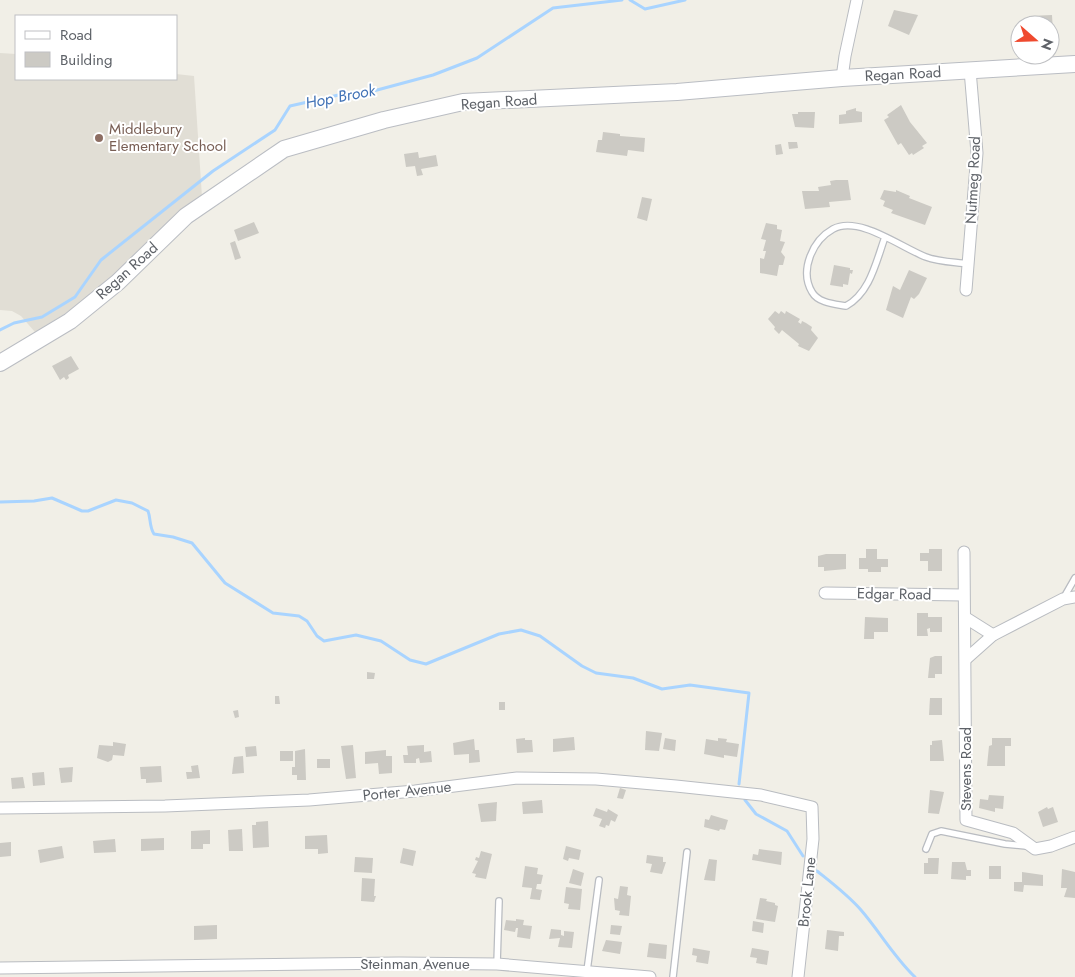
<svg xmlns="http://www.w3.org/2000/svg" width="1075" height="977" viewBox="0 0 1075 977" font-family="Jost,sans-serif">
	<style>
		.education { fill: #e1ded5 }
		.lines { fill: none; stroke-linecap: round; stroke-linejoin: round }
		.stream { stroke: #a9d4ff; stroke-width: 3 }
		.building { fill: #cccac4 }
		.lane-casing { stroke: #b9bcc1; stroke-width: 8 }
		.street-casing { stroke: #b9bcc1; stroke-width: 13 }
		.secondary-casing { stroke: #babdc3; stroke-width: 18 }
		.lane { stroke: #fff; stroke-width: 5.5 }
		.street { stroke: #fff; stroke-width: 11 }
		.secondary { stroke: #fff; stroke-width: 16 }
		.education-dot { fill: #8d6e63; stroke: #fff; stroke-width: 2 }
		.labels { text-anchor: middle; stroke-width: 4; stroke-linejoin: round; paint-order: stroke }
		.street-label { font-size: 15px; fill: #5e6268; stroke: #fff }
		.education-label { font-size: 15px; fill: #785e54; stroke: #fff; text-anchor: start }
		.water-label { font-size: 16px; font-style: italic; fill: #4172b6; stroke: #fff }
	</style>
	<rect width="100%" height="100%" fill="#f1efe7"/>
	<!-- education -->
	<path class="education" d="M0,53L16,54V79H176V74L194,76L202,197L114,277L66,313L35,332L21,316L12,311L0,310Z"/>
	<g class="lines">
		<!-- stream -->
		<g class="stream">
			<path d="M630,0L645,9L685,0"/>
			<path d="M0,330L14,323L42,317L75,297L101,260L213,171L275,130L290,106L343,94L366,93L433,75L477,58L553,8L622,0"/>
			<path d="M0,502L34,501L52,498L82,511H88L116,500L132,503L148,511C151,519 149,526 154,534L173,537L192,543L225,583L273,613L299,616L307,621L317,636L324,641L356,635L381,641L410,660L426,664L499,634L521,630L540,636L582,666L596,673L633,678L662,689L690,685L749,693L739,784"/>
			<path d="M745,800L756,814L787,831L803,856"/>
			<path d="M817,871C832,883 848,895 861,910C880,932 894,957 915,977"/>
		</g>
	</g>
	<!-- building -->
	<g class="building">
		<path d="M894,10L918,15L909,35L888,26Z"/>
		<path d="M1052,15L1053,32H1050V25H1029V16Z"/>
		<path d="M901,105L910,122L927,143L922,146L924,148L913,155L912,153L909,155L901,143L898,145L884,120L889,117L887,115Z"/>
		<path d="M856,108V111L862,112V122L839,124V115L846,114V111Z"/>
		<path d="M798,112H815L814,128L795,127L792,114H798Z"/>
		<path d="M603,132L620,134V136L645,138L644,152L628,150L627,156L596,152L598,140H602Z"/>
		<path d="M788,142H797L798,148L789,149Z"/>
		<path d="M781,144L783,154L776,155L775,145Z"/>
		<path d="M418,152L419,158L436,155L438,166L421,169L423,175L417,176L415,166L406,167L404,154Z"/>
		<path d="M836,180H848L851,200L829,202L830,207L805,209L802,191H819L818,187L831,185L830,181Z"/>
		<path d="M884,190L896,192V190L910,196L909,198L932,207L925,225L891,213L893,210L883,206L885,201L880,199Z"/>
		<path d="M642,197L652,199L647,221L637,218Z"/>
		<path d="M254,222L259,233L238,241L234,230Z"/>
		<path d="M766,223L777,225V229L782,230L780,241L785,242L781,252L785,257L783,265H779L777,276L760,273V258L764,259L766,251H763L766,240L761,239Z"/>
		<path d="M235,241L241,258L235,260L230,243Z"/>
		<path d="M834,265L850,268V270H853L852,274L850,273L848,285L843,284V287L830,285Z"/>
		<path d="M909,270L927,278L919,294L914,299L911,297L903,318L886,310L893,286L900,290Z"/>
		<path d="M775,311L779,314L781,311L785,314L786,311L800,319L798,322L801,324L802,321L806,323L812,327L811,330L818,338L809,351L798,346L799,344L782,330L779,334L774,329L775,327L768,319Z"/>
		<path d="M71,356L79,369L68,375L69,378L66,380L64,377L60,380L52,366Z"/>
		<path d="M866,549H877V559H888V567H881V572H868V569H859V558H866Z"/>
		<path d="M929,549H942V571H928V561H920V553H929Z"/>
		<path d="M826,554H846V569L824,571V567H818V556Z"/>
		<path d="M917,613H928V617H942V632H930V628L927,629L928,636H917Z"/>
		<path d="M865,617L888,618V632H874V639H864Z"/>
		<path d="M935,656H942V674H935V678H928L930,658Z"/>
		<path d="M367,672L375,673L374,679H367Z"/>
		<path d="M275,696H279L280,704H275Z"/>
		<path d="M930,698H942V715H929Z"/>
		<rect x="499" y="702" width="6" height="8"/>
		<path d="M238,710L239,717L235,718L233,711Z"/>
		<path d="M646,731L662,733L659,751L645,750Z"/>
		<path d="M574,737L575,750L553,752V739Z"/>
		<path d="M525,738V740H532L533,752L517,753L516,739Z"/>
		<path d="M665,738L676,740L675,751L663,749Z"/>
		<path d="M718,738L727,739L726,742L739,744L737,757L724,755V758L704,754L706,739L718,741Z"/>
		<path d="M992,738H1011V746H1005V766H987L989,746L992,745Z"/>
		<path d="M474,739L475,750H479L480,762L469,763V754L454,755L453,743Z"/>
		<path d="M942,740L944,761H930V745H932V741Z"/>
		<path d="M113,742L126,744L124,756L113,755L112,760L108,762L97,758L99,745L113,746Z"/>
		<path d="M353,745L356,778L346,779L341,746Z"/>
		<path d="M424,745V752L431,751L432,762L420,763L419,758L416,759V763H404L403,755H408L407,746Z"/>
		<path d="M256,746L257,756L246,757L245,747Z"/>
		<path d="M305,749L306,780H297V775H292V767H295V751Z"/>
		<path d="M386,750V756H392V773L379,774L378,763L365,764V752Z"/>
		<rect x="280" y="751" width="13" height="10"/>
		<path d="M243,756L244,773L232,774L234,757Z"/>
		<rect x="317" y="759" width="13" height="9"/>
		<path d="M198,765L200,778L187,779L186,772H192L191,766Z"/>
		<path d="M161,766L162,782L146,783V779H141L140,767Z"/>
		<path d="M73,767L72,782L61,783L59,768Z"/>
		<path d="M44,772L45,785L33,786L32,773Z"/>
		<path d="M23,777L25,788L12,789L11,778Z"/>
		<path d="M620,788L626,790L623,799L617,798Z"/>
		<path d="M930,790L944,792L939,814L928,813Z"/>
		<path d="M989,795L1004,796L1003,809L995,808V812L979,808L980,799L988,800Z"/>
		<path d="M542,800L543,813L523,814L522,802Z"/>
		<path d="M497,802L496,821L481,822L478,804Z"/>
		<path d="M1047,807L1048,809L1053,807L1058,822L1043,827L1038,812Z"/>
		<path d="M596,808L607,812L608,809L618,815L615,822L611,820L609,826L606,825L605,828L599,826L602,819L593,816Z"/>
		<path d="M711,815L728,820L725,830L720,829L719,831L704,827L705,819L709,820Z"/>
		<path d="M268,821L269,847L253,848L252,825H256V822Z"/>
		<path d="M242,829L243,851H229L228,830Z"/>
		<path d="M210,830V844H203V849H191V831Z"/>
		<path d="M327,835L328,853L318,854V849H305V836Z"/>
		<path d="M164,838V850L141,851V839Z"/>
		<path d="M115,839L116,852L94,853L93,841Z"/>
		<path d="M11,842V856L0,857V843Z"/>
		<path d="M62,846L64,858L40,863L38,850Z"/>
		<path d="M566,846L581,850L579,860L569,858L568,861L563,859Z"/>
		<path d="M403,848L416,851L413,866L400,863Z"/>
		<path d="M759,849L782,852L781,865L752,860L753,854L758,855Z"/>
		<path d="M481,851L492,854L486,879L475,877L476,874L472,873L478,861L475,860L476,857L479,858Z"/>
		<path d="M647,855L663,857V862H666L662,874L650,872L652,864L646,863Z"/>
		<path d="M355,857L373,858L372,873L354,872Z"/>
		<path d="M928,858H939L938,874H924V863H928Z"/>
		<path d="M709,859L717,860L715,881L704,880Z"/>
		<path d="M952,862H965L967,870H971V876H966V880L951,879Z"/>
		<path d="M525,866L538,868L537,874L543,875L541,884H537L536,889L542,890L540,900L530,899L532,888L522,887Z"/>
		<rect x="989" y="866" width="12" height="13"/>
		<path d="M573,869L584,873L581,886L569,883Z"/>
		<path d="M1062,869L1075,872V898L1064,897L1067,888H1061Z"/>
		<path d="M1022,872L1043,875V886L1024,885L1023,892L1014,891V882H1022Z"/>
		<path d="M362,878L375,879L374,896H376L374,902L361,901Z"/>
		<path d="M620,886L628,887L627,895L631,896L629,916L619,915L620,911L615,910L614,898L618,899Z"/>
		<path d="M566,887L582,889L580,910L568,909L569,904L564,903Z"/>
		<path d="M760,898L767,899L766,901L775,903V905L778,906L775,922L756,919Z"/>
		<path d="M516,919L524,920L523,925L532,926L530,939L517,937L518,928H516L515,932L504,930L506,920L516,921Z"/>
		<path d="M753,921L764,923L763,933L752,931Z"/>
		<path d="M217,925V939L194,940V926Z"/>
		<path d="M611,925L622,926L620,935L610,934Z"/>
		<path d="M551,929L561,930V935L564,936V931L574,932L572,948L558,947L560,938L549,939Z"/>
		<path d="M827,930L844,932V936H839L838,951L825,949Z"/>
		<path d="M606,940L622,942L620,954L602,951Z"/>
		<path d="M649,943L667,945L666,959L647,957Z"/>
		<path d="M693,948L710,951L708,964L696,962L697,956L692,955Z"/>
		<path d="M752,948L769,951L767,965L756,963L757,958L750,957Z"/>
	</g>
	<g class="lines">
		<defs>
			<g id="lane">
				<path d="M885,237C876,262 870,293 846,306C835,304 818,303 812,292C799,270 813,240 833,229C859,215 902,248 926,257C939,262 954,262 968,264"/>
				<path d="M1063,599L1075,578"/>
				<path d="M926,849L932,834L941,831L1005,844L1026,846"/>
				<path d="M497,964L499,901"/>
				<path d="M587,971L599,880"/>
				<path d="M673,977L687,852"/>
			</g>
			<g id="street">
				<path d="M842,78L845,56L857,0"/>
				<path d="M966,290L977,153L970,70"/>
				<path d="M964,552L966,820L1013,833L1035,849L1051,846L1075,837"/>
				<path d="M825,593L963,595"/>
				<path d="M966,618L993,635"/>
				<path d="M966,659L993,635L1063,599L1075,597"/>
				<path d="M0,808L165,806L309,800L415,791L517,778L596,779L676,786L761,795L812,807L813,839L798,977"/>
				<path d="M0,968L399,963L497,964L650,977"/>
			</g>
			<path id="secondary" d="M0,363L70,321L118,282L186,216L284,149L384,120L463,102L677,92L842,78L1075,64"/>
		</defs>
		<!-- lane casing -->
		<use href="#lane" class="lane-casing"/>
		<!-- street casing -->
		<use href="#street" class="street-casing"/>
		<!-- secondary casing -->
		<use href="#secondary" class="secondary-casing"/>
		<!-- lane -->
		<use href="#lane" class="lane"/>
		<!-- street -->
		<use href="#street" class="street"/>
		<!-- secondary -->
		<use href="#secondary" class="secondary"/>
	</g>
	<!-- markers -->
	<circle class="education-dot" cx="99" cy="138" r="5"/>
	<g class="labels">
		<!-- street labels -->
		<g class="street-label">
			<text transform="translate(903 74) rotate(-3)" y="5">Regan Road</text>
			<text transform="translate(499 102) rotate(-4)" y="5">Regan Road</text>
			<text transform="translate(973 180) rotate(-87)" y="5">Nutmeg Road</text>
			<text transform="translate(127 271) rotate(-42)" y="5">Regan Road</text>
			<text transform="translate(894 594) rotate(1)" y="5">Edgar Road</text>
			<text transform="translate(966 769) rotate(-90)" y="5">Stevens Road</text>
			<text transform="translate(407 791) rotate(-6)" y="5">Porter Avenue</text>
			<text transform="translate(807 892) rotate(-84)" y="5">Brook Lane</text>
			<text x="415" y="969">Steinman Avenue</text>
		</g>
		<!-- education labels -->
		<g class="education-label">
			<text x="109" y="134">Middlebury<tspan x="109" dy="17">Elementary School</tspan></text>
		</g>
		<!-- water labels -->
		<g class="water-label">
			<text transform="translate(340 96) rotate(-11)" y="6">Hop Brook</text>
		</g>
	</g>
	<!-- legend -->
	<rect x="15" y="15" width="162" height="65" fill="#ffffff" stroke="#bfc0c3"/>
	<rect x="25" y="31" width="25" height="8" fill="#ffffff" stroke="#bfc0c3"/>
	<text x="60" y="40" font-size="15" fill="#5e6268">Road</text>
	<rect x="25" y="52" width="25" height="15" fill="#cccac4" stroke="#bfc0c3"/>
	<text x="60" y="65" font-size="15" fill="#5e6268">Building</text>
	<!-- north arrow -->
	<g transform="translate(1035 40) rotate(110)"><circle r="24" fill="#ffffff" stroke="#bfc0c3"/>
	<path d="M0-4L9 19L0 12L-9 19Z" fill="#ef4a2f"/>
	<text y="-8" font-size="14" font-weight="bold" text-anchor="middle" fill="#5e6268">N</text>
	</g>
</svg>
